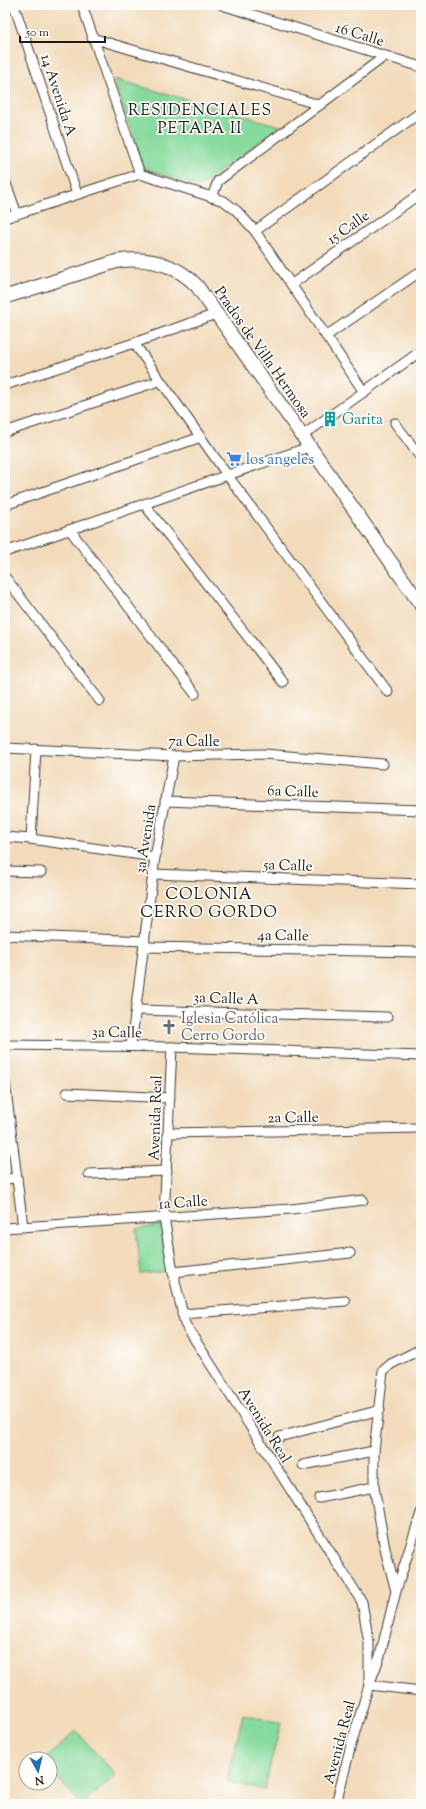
<svg xmlns="http://www.w3.org/2000/svg" width="426" height="1809" viewBox="0 0 426 1809" font-family="'Sorts Mill Goudy',serif">
	<style>
		.green { fill: #86da9d; stroke: #517b5c }
		.lines { fill: none; stroke-linecap: round; stroke-linejoin: round }
		.street-casing { stroke: #3c3834; stroke-width: 11 }
		.secondary-casing { stroke: #3c3834; stroke-width: 15 }
		.street { stroke: #fff; stroke-width: 9 }
		.secondary { stroke: #fff; stroke-width: 13 }
		.labels { text-anchor: middle; stroke-width: 3.5; stroke-linejoin: round; paint-order: stroke }
		.street-label { font-size: 15px; fill: #1c1c1c; stroke: #fdfcf7 }
		.culture-label { font-size: 15px; fill: #0d838f; stroke: #fdfcf7; text-anchor: start }
		.shop-label { font-size: 15px; fill: #366cbe; stroke: #fdfcf7; text-anchor: start }
		.worship-label { font-size: 15px; fill: #5b616d; stroke: #fdfcf7; text-anchor: start }
		.neighbourhood-label { font-size: 16px; letter-spacing: 1px; fill: #1c1c1c; stroke: #fdfcf7 }
	</style>
	<rect width="100%" height="100%" fill="#fdfcf7"/>
	<filter id="ink" filterUnits="userSpaceOnUse"><feTurbulence type="fractalNoise" baseFrequency=".025" numOctaves="2"/><feDisplacementMap in="SourceGraphic" scale="8" xChannelSelector="R" yChannelSelector="G"/><feConvolveMatrix kernelMatrix="1 2 1 2 8 2 1 2 1" color-interpolation-filters="sRGB"/></filter>
	<filter id="wash" filterUnits="userSpaceOnUse"><feTurbulence type="fractalNoise" baseFrequency=".012" numOctaves="4" result="noise"/><feDisplacementMap in="SourceGraphic" scale="16" xChannelSelector="R" yChannelSelector="G"/><feGaussianBlur stdDeviation="0.9" result="paint"/><feColorMatrix in="noise" values="0 0 0 0 0 0 0 0 0 0 0 0 0 0 0 0 0 1.4 0 .05"/><feComposite in="paint" operator="in"/></filter>
	<g filter="url(#wash)">
		<rect width="100%" height="100%" fill="#f2daba"/>
		<!-- green -->
		<g class="green">
			<path d="M114,79L280,126L199,187L143,168Z"/>
			<path d="M161,1225L167,1271L141,1274L136,1229Z"/>
			<path d="M243,1714L281,1723L264,1790L227,1781Z"/>
			<path d="M76,1731L116,1775L83,1804H81L50,1770V1759H45Z"/>
		</g>
	</g>
	<g filter="url(#ink)">
		<g class="lines">
			<defs>
				<g id="street">
					<path d="M14,5L77,194"/>
					<path d="M82,5L140,174"/>
					<path d="M222,5L421,67"/>
					<path d="M92,38L320,105"/>
					<path d="M5,181L17,214"/>
					<path d="M212,197L218,181L385,56"/>
					<path d="M5,218L140,174L224,201L237,211L255,231L364,392"/>
					<path d="M255,231L421,112"/>
					<path d="M292,284L421,193"/>
					<path d="M326,336L421,271"/>
					<path d="M134,343L228,476L388,692"/>
					<path d="M5,385L134,343L216,314"/>
					<path d="M395,423L421,458"/>
					<path d="M5,432L159,381"/>
					<path d="M302,436L421,351"/>
					<path d="M144,504L283,682"/>
					<path d="M5,505L201,437"/>
					<path d="M70,530L195,694"/>
					<path d="M5,552L309,447"/>
					<path d="M5,577L100,701"/>
					<path d="M5,748L174,756L265,754L383,764"/>
					<path d="M165,801L421,810"/>
					<path d="M5,837L31,839L155,857"/>
					<path d="M31,839L36,749"/>
					<path d="M5,871L41,872"/>
					<path d="M153,874L421,884"/>
					<path d="M5,935L145,941"/>
					<path d="M145,947L421,952"/>
					<path d="M137,1010L387,1017"/>
					<path d="M5,1045L172,1047L421,1056"/>
					<path d="M131,1046L155,857L174,756"/>
					<path d="M172,1047L164,1217L173,1272L185,1324L362,1602L369,1643V1685L351,1745L336,1804"/>
					<path d="M5,1082L23,1227"/>
					<path d="M67,1093L170,1098"/>
					<path d="M168,1133L419,1128"/>
					<path d="M89,1174L167,1171"/>
					<path d="M5,1179L17,1178"/>
					<path d="M5,1228L291,1209L363,1200"/>
					<path d="M173,1272L350,1253"/>
					<path d="M182,1314L345,1301"/>
					<path d="M279,1437L380,1410"/>
					<path d="M303,1465L374,1451"/>
					<path d="M319,1498L374,1487"/>
					<path d="M421,1513L396,1591L380,1656L369,1685L421,1691"/>
					<path d="M396,1591L385,1549L374,1487V1451L383,1371L391,1364L421,1349"/>
				</g>
				<path id="secondary" d="M5,297L118,261C148,257 175,263 197,286L421,605"/>
			</defs>
			<!-- street casing -->
			<use href="#street" class="street-casing"/>
			<!-- secondary casing -->
			<use href="#secondary" class="secondary-casing"/>
			<!-- street -->
			<use href="#street" class="street"/>
			<!-- secondary -->
			<use href="#secondary" class="secondary"/>
		</g>
	</g>
	<!-- icons -->
	<defs>
		<symbol id="building-bare" viewBox="-9 -9 18 18"><path d="M-4-6H4V6H1V3H-1V6H-4ZM-2.5-4.3h1.7v1.8h-1.7ZM.8-4.3h1.7v1.8H.8ZM-2.5-1h1.7V.8h-1.7ZM.8-1h1.7V.8H.8Z" fill="#0f9aa8" stroke="#fdfcf7" stroke-width="2.5" paint-order="stroke"/></symbol>
		<symbol id="supermarket-bare" viewBox="-9 -9 18 18"><path d="M-6-5.5h2.5l.6 2H6L4.5 2H-2.5L-4.4-4H-6ZM-1.5 3.2a1.3 1.3 0 1 0 .1 0ZM3 3.2a1.3 1.3 0 1 0 .1 0Z" fill="#3f7fe0" stroke="#fdfcf7" stroke-width="2.5" paint-order="stroke"/></symbol>
		<symbol id="church-bare" viewBox="-9 -9 18 18"><path d="M-1.2-6h2.4v3.5h3.3v2.4h-3.3V6h-2.4V-.1h-3.3v-2.4h3.3Z" fill="#6b7280" stroke="#fdfcf7" stroke-width="2.5" paint-order="stroke"/></symbol>
	</defs>
	<g fill-rule="evenodd">
		<use href="#building-bare" x="319" y="408" width="22" height="22"/>
		<use href="#supermarket-bare" x="223" y="448" width="22" height="22"/>
		<use href="#church-bare" x="158" y="1016" width="22" height="22"/>
	</g>
	<g class="labels">
		<!-- street labels -->
		<g class="street-label">
			<text transform="translate(360 34) rotate(17)" y="5">16 Calle</text>
			<text transform="translate(59 95) rotate(72)" y="5">14 Avenida A</text>
			<text transform="translate(348 227) rotate(-35)" y="5">15 Calle</text>
			<text transform="translate(263 352) rotate(55)" y="5">Prados de Villa Hermosa</text>
			<text x="194" y="746">7a Calle</text>
			<text transform="translate(293 791) rotate(2)" y="5">6a Calle</text>
			<text transform="translate(145 839) rotate(-81)" y="5">3a Avenida</text>
			<text transform="translate(288 865) rotate(2)" y="5">5a Calle</text>
			<text transform="translate(283 935) rotate(1)" y="5">4a Calle</text>
			<text transform="translate(226 998) rotate(2)" y="5">3a Calle A</text>
			<text transform="translate(117 1032) rotate(1)" y="5">3a Calle</text>
			<text transform="translate(293 1117) rotate(-1)" y="5">2a Calle</text>
			<text transform="translate(155 1118) rotate(-88)" y="5">Avenida Real</text>
			<text transform="translate(183 1202) rotate(-4)" y="5">1a Calle</text>
			<text transform="translate(265 1425) rotate(58)" y="5">Avenida Real</text>
			<text transform="translate(339 1742) rotate(-75)" y="5">Avenida Real</text>
		</g>
		<!-- culture labels -->
		<g class="culture-label">
			<text x="342" y="424">Garita</text>
		</g>
		<!-- shop labels -->
		<g class="shop-label">
			<text x="246" y="464">los angeles</text>
		</g>
		<!-- worship labels -->
		<g class="worship-label">
			<text x="181" y="1023">Iglesia Católica<tspan x="181" dy="17">Cerro Gordo</tspan></text>
		</g>
		<!-- neighbourhood labels -->
		<g class="neighbourhood-label">
			<text x="200" y="115">RESIDENCIALES<tspan x="200" dy="18">PETAPA II</tspan></text>
			<text x="209" y="899">COLONIA<tspan x="209" dy="18">CERRO GORDO</tspan></text>
		</g>
	</g>
	<!-- margin -->
	<rect width="426" height="1809" fill="none" stroke="#fdfcf7" stroke-width="20"/>
	<!-- north arrow -->
	<g transform="translate(38 1771) rotate(172)"><circle r="19" fill="#fdfcf7" stroke="#a3a29f"/>
	<path d="M0-3L7 15L0 10L-7 15Z" fill="#1f6fb2"/>
	<text y="-6" font-size="11" font-weight="bold" text-anchor="middle" fill="#1c1c1c">N</text>
	</g>
	<!-- scale -->
	<path d="M20 36v6h85v-6" fill="none" stroke="#1c1c1c" stroke-width="2"/>
	<text x="26" y="36" font-size="12" fill="#1c1c1c" stroke="#fdfcf7" stroke-width="3" paint-order="stroke">50 m</text>
</svg>
